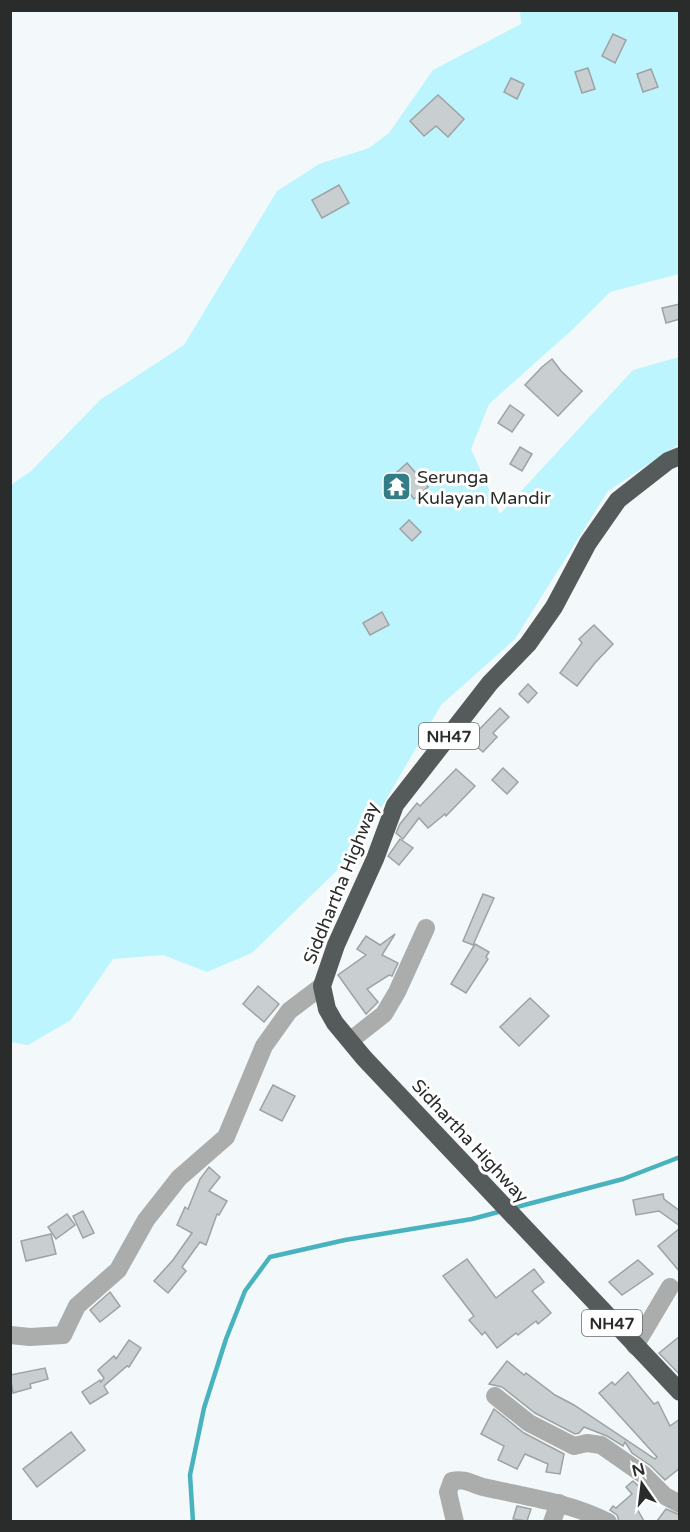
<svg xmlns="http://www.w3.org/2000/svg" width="690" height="1532" viewBox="0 0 690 1532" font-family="'Varela Round',sans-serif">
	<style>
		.green { fill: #bcf5fd }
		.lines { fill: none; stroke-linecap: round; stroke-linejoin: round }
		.stream { stroke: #48b2bf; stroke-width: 4.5 }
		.building { fill: #c9cfd0; stroke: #9da3a4; stroke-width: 1.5 }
		.minor { stroke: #abadad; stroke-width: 18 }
		.highway { stroke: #555a5a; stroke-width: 18 }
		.labels { text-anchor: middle; stroke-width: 6; stroke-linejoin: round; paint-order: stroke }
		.shield { fill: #fff; stroke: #6a6b6b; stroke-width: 1.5 }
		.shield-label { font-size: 16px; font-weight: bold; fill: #2a2c2c }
		.poi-label { font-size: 18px; fill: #2a2c2c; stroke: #fff; text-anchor: start }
		.street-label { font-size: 18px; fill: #2a2c2c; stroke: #fff }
	</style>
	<rect width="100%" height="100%" fill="#f3f9fa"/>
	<!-- green -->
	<path class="green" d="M520,11H679V274L610,292L572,330L489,404L471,449L500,514L633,370L679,357V444L608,491L515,639L441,705L355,853L252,953L207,972L163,955L113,959L71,1020L28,1045L11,1042V485L31,471L100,400L184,345L277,191L319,164L369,148L389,133L433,70L521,24Z"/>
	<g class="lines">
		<!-- stream -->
		<g class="stream">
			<path d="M513,1208L623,1179L680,1157"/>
			<path d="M193,1522L190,1475L204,1408L226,1339L245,1291L270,1257L345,1240L472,1219L502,1211"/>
		</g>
	</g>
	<!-- building -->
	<g class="building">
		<path d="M613,34L626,40L615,63L602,56Z"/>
		<path d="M588,68L595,89L582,93L575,72Z"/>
		<path d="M651,69L658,87L643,92L637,74Z"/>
		<path d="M511,78L524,84L517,99L504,92Z"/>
		<path d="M438,95L464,119L448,137L436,126L424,136L410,121Z"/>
		<path d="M339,185L349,203L322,218L312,200Z"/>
		<path d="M680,304V319L666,323L662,308Z"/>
		<path d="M552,359L561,371L582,391L558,416L525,385L542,367Z"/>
		<path d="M510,405L524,415L512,432L498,423Z"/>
		<path d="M520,447L532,454L522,471L510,464Z"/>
		<path d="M407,463L428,487L414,499L406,489L395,500L383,488L395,477L394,475Z"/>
		<path d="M409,520L421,532L412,541L400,529Z"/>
		<path d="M382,612L389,625L370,635L363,623Z"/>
		<path d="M594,625L613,644L595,663L577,686L560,673L582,643L579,639Z"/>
		<path d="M528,684L537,693L528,703L519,694Z"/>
		<path d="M500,708L509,717L493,733L497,737L483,752L469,740Z"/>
		<path d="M503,768L518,782L507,794L492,780Z"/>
		<path d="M456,769L475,786L446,816L445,814L428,828L419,818L403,839L396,833L400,824L417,803L420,806Z"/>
		<path d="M400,839L413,848L399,865L388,856Z"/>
		<path d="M483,894L494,898L473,945L463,941Z"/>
		<path d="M395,934L382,955L398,963L392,976L389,975L367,989L378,1002L366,1014L338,975L366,955L357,949L366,936L380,945Z"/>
		<path d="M475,944L489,952L486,957L488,959L466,993L451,984Z"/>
		<path d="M258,986L279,1004L264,1022L243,1004Z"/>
		<path d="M530,998L549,1016L519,1046L500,1027Z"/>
		<path d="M273,1085L295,1096L282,1121L260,1110Z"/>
		<path d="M209,1167L220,1177L209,1191L227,1201L219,1215L217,1214L206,1245L200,1242L182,1267L186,1271L168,1293L154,1281L173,1260L192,1233L177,1225L185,1207L188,1209L200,1179Z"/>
		<path d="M663,1194L664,1199L680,1211V1226L659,1211L636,1215L633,1200Z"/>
		<path d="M83,1211L94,1233L83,1238L73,1216Z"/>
		<path d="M67,1214L75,1225L56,1239L48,1227Z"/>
		<path d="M680,1228V1272L658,1246Z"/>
		<path d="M51,1234L56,1254L26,1261L21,1241Z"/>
		<path d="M467,1259L496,1298L534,1269L544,1282L532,1291L551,1313L538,1324L536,1321L518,1335L516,1333L497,1348L485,1332L482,1335L469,1320L474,1316L443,1276Z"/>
		<path d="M638,1260L653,1274L622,1295L609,1282Z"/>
		<path d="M110,1292L120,1306L100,1322L90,1310Z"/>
		<path d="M680,1336V1375L659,1353Z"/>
		<path d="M129,1340L141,1348L129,1367L127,1366L104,1386L108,1393L90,1404L82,1392L100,1380L101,1382L104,1378L98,1370L114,1356L116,1359Z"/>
		<path d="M507,1361L524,1375L526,1373L555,1395L574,1405L655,1459L657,1457L599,1393L612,1382L615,1385L628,1372L654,1404L658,1402L670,1426L680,1419V1468L665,1480L651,1466L632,1453L625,1442L623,1446L607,1436L584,1427L579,1433L575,1434L535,1413L502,1387L489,1384Z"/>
		<path d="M45,1368L48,1379L30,1384L31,1388L13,1393L10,1375Z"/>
		<path d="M494,1409L524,1433L564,1454L560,1474L546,1472L548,1464L525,1454L517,1469L498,1460L504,1446L481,1434Z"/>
		<path d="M71,1432L85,1450L37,1487L23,1469Z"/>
		<path d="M633,1481L649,1496L636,1507L644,1521H619L617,1515L610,1510L613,1506L616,1508L632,1494L626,1487Z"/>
		<path d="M517,1506L531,1509L527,1521L513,1519Z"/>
		<path d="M666,1509L680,1515V1521H657Z"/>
	</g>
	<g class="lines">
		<!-- minor -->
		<g class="minor">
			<path d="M351,1040L384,1014L397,992L426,928"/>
			<path d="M10,1335L30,1337L63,1335L77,1306L118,1270L146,1220L179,1178L226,1137L264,1046L289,1011L322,986"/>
			<path d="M635,1346L670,1287"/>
			<path d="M495,1396L529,1423L574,1446L587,1443L601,1445L644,1475L665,1496L680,1504"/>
			<path d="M455,1522L448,1492L452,1481C464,1478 472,1484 483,1487C526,1497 569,1502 608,1522"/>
			<path d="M552,1522L559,1503"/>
		</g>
		<!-- highway -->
		<path class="highway" d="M680,456L668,461L618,500L588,543L554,607L528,644L490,683L395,805L375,859L336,945L322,986L327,1009L335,1023L364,1058L680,1392"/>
	</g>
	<!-- icons -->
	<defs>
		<symbol id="temple-square" viewBox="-11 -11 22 22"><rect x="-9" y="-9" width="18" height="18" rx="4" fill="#357d86" stroke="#fff"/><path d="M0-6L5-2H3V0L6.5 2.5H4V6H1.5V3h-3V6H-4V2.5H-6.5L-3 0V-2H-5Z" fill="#fff"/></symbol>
	</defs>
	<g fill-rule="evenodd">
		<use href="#temple-square" x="380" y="470" width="33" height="33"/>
	</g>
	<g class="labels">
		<!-- shield labels -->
		<g class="shield">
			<rect x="419" y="723" width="60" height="26" rx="4.5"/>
			<rect x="582" y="1310" width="60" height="26" rx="4.5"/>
		</g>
		<g class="shield-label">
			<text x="449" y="742">NH47</text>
			<text x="612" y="1329">NH47</text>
		</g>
		<!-- poi labels -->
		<g class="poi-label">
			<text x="417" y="483">Serunga<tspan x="417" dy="21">Kulayan Mandir</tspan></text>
		</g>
		<!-- street labels -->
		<g class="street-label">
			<text transform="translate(341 883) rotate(-68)" y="6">Siddhartha Highway</text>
			<text transform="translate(470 1141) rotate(47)" y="6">Sidhartha Highway</text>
		</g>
	</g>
	<!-- border -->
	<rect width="690" height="1532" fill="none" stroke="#2a2c2c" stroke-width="24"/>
	<!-- north arrow -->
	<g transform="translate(642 1484) rotate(346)" stroke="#ffffff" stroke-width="4.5" paint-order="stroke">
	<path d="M0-4.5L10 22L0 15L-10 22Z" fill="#2a2c2c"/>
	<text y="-9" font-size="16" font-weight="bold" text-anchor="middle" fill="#2a2c2c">N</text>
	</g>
</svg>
